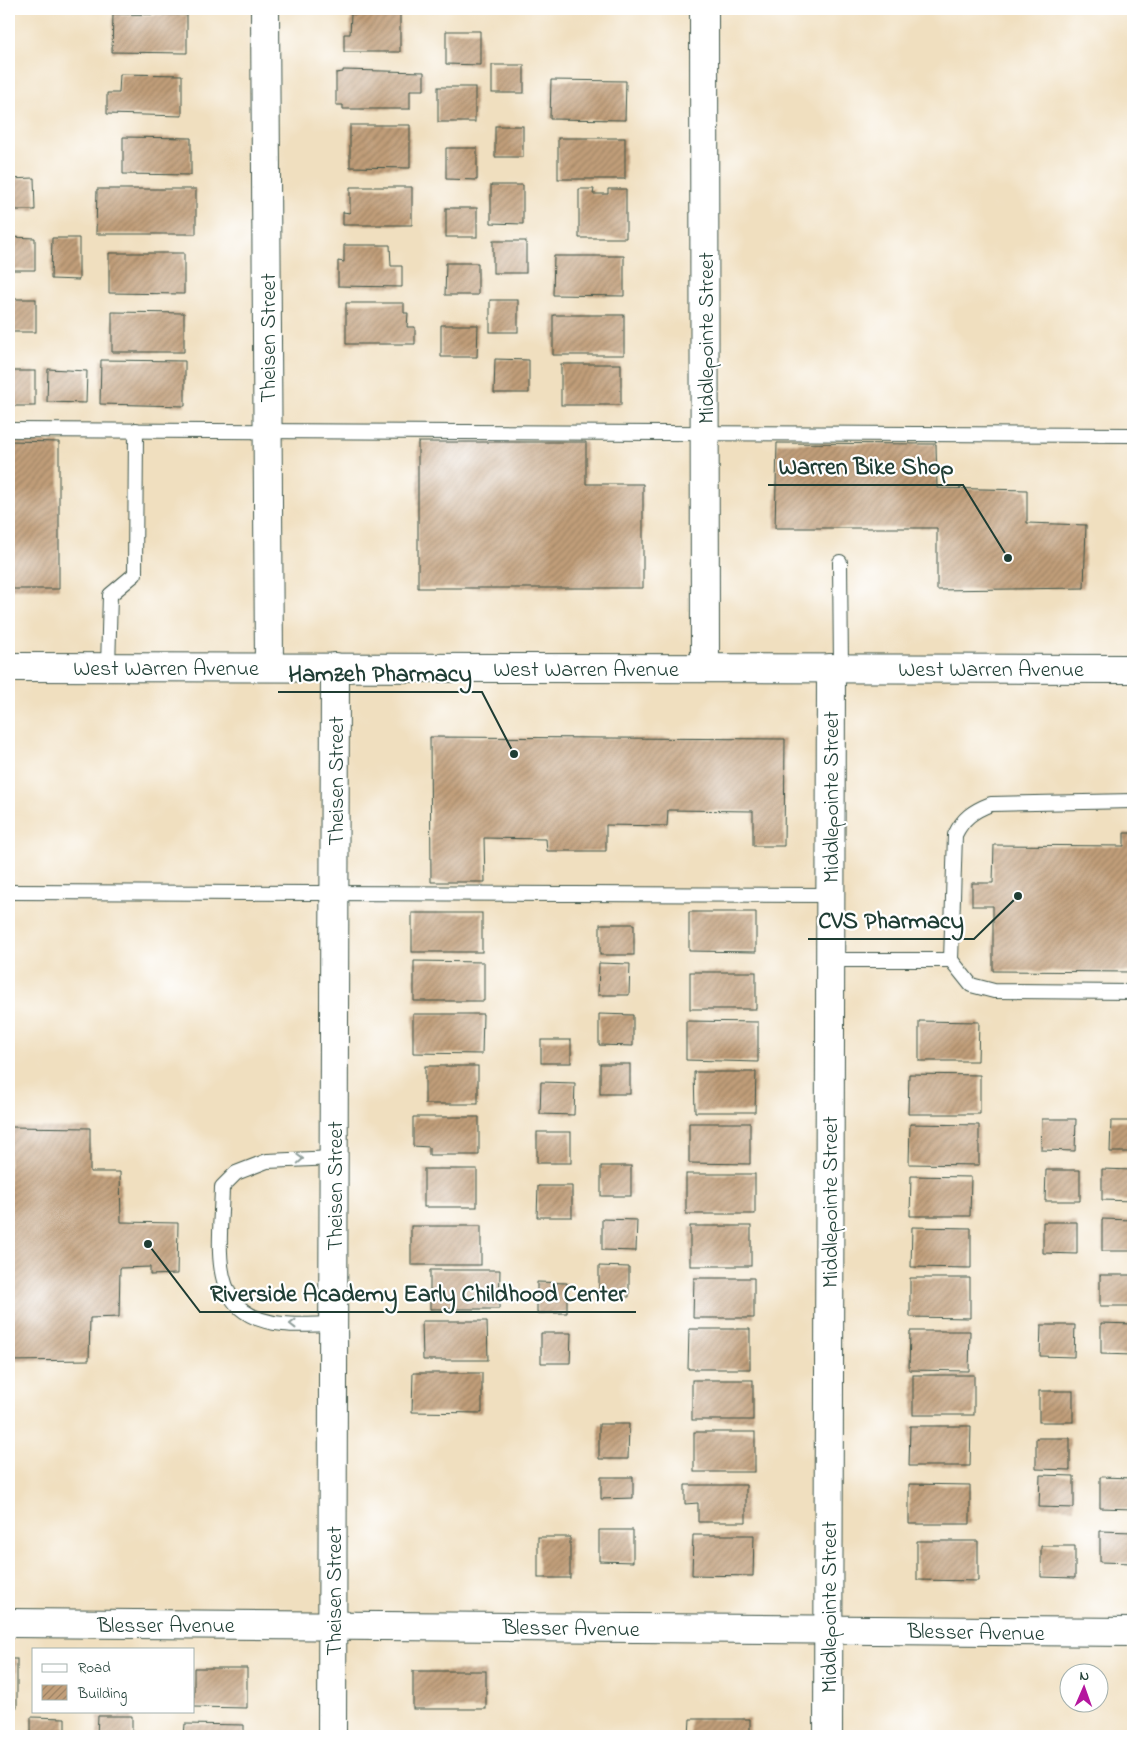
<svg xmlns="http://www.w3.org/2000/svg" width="1142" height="1745" viewBox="0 0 1142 1745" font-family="'Indie Flower',sans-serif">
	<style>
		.building { fill: url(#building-hatch) }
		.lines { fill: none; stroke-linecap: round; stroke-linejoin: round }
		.lane-casing { stroke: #3e5549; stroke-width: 16 }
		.street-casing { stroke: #3e5549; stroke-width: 30 }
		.secondary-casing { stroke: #3e5549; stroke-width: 30 }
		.lane { stroke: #fff; stroke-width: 14 }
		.street { stroke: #fff; stroke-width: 28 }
		.secondary { stroke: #fff; stroke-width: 28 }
		.oneway { stroke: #8f9e9a }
		.labels { text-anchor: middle; stroke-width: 4.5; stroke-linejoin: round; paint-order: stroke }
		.street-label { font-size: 22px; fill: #1f3d34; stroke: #fff }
		.leader { fill: none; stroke: #1f3d34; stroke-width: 2 }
		.callout-dot { fill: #1f3d34; stroke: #fff; stroke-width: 2 }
		.callout-label { font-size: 24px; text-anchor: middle; font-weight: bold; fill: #1f3d34; stroke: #fff; stroke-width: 4.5; stroke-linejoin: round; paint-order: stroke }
	</style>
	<defs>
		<pattern id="building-hatch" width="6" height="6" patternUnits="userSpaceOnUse" patternTransform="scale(1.25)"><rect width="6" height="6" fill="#c19e79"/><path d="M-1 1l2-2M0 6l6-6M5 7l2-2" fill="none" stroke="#9c8264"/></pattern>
	</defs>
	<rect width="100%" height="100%" fill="#fff"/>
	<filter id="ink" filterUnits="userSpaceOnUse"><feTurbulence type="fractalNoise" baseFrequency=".02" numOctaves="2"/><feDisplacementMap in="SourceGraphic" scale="10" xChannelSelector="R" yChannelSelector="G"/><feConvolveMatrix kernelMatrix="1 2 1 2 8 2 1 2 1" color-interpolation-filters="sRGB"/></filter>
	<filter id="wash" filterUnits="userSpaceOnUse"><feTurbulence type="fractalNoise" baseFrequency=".0096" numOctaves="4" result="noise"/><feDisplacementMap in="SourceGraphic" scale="20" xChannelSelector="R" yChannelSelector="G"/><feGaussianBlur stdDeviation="1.12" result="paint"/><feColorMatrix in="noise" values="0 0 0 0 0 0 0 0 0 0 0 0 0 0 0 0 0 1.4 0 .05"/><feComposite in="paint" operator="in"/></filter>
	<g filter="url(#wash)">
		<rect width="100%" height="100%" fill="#f0dfbf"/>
		<g id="blocks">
			<!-- building -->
			<g class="building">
				<path d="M113,14L187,15V53L112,52Z"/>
				<path d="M351,14H400V52H344V34H350Z"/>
				<path d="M446,31H480V65L446,64Z"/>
				<rect x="492" y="65" width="32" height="28"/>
				<path d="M343,70L424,72V90H410V109H343V105H336V73L343,72Z"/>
				<path d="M120,74L182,75V116L107,114V93H119Z"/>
				<path d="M551,80L626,81L625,120L550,119Z"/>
				<rect x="438" y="87" width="37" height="35"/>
				<path d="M350,125H410V168L350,167Z"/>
				<rect x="495" y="126" width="28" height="31"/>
				<path d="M123,137L191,138V175L123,174Z"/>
				<rect x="558" y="138" width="67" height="41"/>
				<path d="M446,148H477V180L446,179Z"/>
				<path d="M34,178L35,210H9V179Z"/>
				<path d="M491,185H523V224L491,223Z"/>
				<path d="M350,187H412V225H343V212L350,213Z"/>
				<path d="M97,189H196V234H96Z"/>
				<path d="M579,189H594L593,194H608V189H626V238H579Z"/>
				<rect x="446" y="208" width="31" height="29"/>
				<path d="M9,237L35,238V270H9Z"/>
				<path d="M52,238H79V280L51,279Z"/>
				<rect x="493" y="241" width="33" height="32"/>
				<path d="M344,245H390L391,266H402V287L338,286V261L344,262Z"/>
				<path d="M109,253H184V294L109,293Z"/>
				<path d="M554,256H624V296L553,295Z"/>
				<path d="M446,263H478V295H445Z"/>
				<rect x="9" y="299" width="27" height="33"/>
				<rect x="490" y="300" width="28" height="32"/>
				<path d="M346,303H404V313H408L407,327H415V344H346Z"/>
				<path d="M112,312L184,313V352H112Z"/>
				<rect x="553" y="315" width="71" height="40"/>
				<path d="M441,325H478L477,357H441Z"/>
				<path d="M495,359L529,360V393H494Z"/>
				<path d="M101,360L185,361V406L100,404Z"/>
				<rect x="561" y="364" width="60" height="41"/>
				<path d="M48,369L87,371L86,403L47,402Z"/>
				<rect x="9" y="371" width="26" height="35"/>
				<path d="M9,441L59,442V589H9Z"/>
				<path d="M418,442H586V484H643V588H418Z"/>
				<path d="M777,443L936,444L937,488L1027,490V523L1086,525L1084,588L937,590V528H775Z"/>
				<path d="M430,737L785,739L784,846H753V811L668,810L667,826L606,825V851H547L546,839L484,838L485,882H431Z"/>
				<path d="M1124,833H1133V972L993,971V906H972V883H993L994,845L1124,846Z"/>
				<path d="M689,912H756V952L689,951Z"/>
				<rect x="412" y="913" width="70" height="39"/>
				<rect x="600" y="924" width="34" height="31"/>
				<path d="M414,961L484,962V1001H414Z"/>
				<path d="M599,963L630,964L629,995H598Z"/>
				<rect x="690" y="972" width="66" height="37"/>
				<path d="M413,1014H483L482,1054L413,1053Z"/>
				<path d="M599,1014L633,1015V1046L599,1045Z"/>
				<path d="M686,1021L758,1022V1062L686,1060Z"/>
				<path d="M919,1021L979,1022L978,1061H919Z"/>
				<rect x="541" y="1040" width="30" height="23"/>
				<rect x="600" y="1064" width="30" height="30"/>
				<rect x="425" y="1066" width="53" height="38"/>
				<path d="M694,1072H756L755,1112H695Z"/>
				<path d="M909,1074L980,1075V1114H908Z"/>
				<path d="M541,1082L575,1083L574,1115L540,1114Z"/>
				<path d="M413,1117H479V1155H429V1147L413,1146Z"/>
				<path d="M1042,1119H1076L1075,1151L1041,1150Z"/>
				<path d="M1111,1121H1133V1152H1110Z"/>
				<path d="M689,1123H750V1164L689,1163Z"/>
				<path d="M910,1124L979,1125V1165L909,1164Z"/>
				<path d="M9,1127L90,1128V1172H120L121,1222L178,1223L177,1274L150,1275V1267L120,1268L119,1317L90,1318L89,1360L9,1361Z"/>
				<rect x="537" y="1132" width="34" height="31"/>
				<rect x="601" y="1166" width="30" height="30"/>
				<rect x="424" y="1169" width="53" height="38"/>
				<path d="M1102,1169L1133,1170V1201L1102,1200Z"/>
				<path d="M1046,1170H1080V1201H1045Z"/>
				<rect x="686" y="1174" width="69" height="40"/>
				<path d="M911,1176L971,1177L970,1216H910Z"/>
				<path d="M538,1186H572V1217H537Z"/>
				<path d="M602,1219L637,1220L636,1251L602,1250Z"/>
				<path d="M1102,1219L1133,1220V1251H1102Z"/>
				<path d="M1043,1222H1077V1254L1043,1253Z"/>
				<rect x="411" y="1226" width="70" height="39"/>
				<rect x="690" y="1226" width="61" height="40"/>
				<path d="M912,1227L971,1228V1268L911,1267Z"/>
				<path d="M599,1266L629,1267V1297L599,1296Z"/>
				<path d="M430,1270H500L499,1309H430Z"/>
				<rect x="1100" y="1275" width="33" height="31"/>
				<path d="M694,1278H754V1318H693Z"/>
				<path d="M910,1278H970V1318L910,1317Z"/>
				<path d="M537,1282L567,1283V1313H537Z"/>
				<path d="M422,1321H487L488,1360H423Z"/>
				<path d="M1101,1323L1133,1324V1355L1101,1354Z"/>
				<path d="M1041,1325H1075L1074,1357L1040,1356Z"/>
				<path d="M689,1329H750V1369H688Z"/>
				<path d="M910,1331H970L969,1371L909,1370Z"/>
				<path d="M541,1333H571L570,1363H541Z"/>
				<path d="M413,1373H482V1413L412,1412Z"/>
				<rect x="913" y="1375" width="61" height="40"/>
				<rect x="692" y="1380" width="61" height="40"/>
				<rect x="1039" y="1391" width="34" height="31"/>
				<path d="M599,1424H629L628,1459H599Z"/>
				<path d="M910,1426H971L970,1466H909Z"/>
				<rect x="694" y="1432" width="61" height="40"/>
				<path d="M1036,1438H1070V1470L1036,1469Z"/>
				<path d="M1040,1475L1074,1476V1508L1039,1507Z"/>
				<path d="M601,1477H633V1498L601,1499Z"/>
				<path d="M1100,1477L1133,1478V1509L1100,1508Z"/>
				<path d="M909,1484L970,1485V1524H909Z"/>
				<path d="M685,1485H746V1522H698V1503L685,1504Z"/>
				<path d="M599,1530H633V1562L599,1561Z"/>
				<path d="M1100,1531L1133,1532V1563L1100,1562Z"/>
				<path d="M693,1535H754L753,1576L692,1575Z"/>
				<rect x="538" y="1537" width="32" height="41"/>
				<path d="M917,1541H978V1581L917,1580Z"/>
				<path d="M1041,1546H1075V1578L1041,1577Z"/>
				<rect x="9" y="1659" width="8" height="48"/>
				<path d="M194,1668H247V1708L194,1707Z"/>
				<rect x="413" y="1671" width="73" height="38"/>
				<path d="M98,1716H132V1736H97Z"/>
				<path d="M31,1717L65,1718V1736H31Z"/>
				<path d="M690,1719H750V1736H689Z"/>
				<path d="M185,1724L244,1725V1736H184Z"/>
			</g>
		</g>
	</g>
	<g filter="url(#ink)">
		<use href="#blocks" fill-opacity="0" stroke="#3e5549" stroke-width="1"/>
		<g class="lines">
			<defs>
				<g id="lane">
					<path d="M9,430L1133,435"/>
					<path d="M840,562L841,668"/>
					<path d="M108,667L110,595L135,574L136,430"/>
					<path d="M9,892L830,895"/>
					<path d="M830,960H951L955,835C963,818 973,811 991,804L1133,801"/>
					<path d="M951,960L971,985L994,991L1133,992"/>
					<path d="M333,1324C317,1324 300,1326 283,1324C204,1317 221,1245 222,1187L236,1173L267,1161L334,1158"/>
				</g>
				<g id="street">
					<path d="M265,9L269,667"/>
					<path d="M704,9L705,668"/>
					<path d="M9,1623L1133,1632"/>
					<path d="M332,1736L335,667"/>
					<path d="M828,1736L831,668"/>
				</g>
				<path id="secondary" d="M9,667L1133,669"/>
			</defs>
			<!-- lane casing -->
			<use href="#lane" class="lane-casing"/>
			<!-- street casing -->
			<use href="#street" class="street-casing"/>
			<!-- secondary casing -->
			<use href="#secondary" class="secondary-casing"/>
			<!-- lane -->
			<use href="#lane" class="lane"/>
			<!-- street -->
			<use href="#street" class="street"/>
			<!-- secondary -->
			<use href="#secondary" class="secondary"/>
		</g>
		<!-- one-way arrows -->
		<defs><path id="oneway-chevron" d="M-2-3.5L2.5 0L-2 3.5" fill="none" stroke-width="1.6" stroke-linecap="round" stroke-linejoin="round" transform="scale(1.25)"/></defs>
		<g class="oneway">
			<use href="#oneway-chevron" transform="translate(300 1159) rotate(-3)"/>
			<use href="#oneway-chevron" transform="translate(293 1324) rotate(180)"/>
		</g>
	</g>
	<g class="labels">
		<!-- street labels -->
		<g class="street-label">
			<text transform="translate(267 338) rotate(-90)" y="8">Theisen Street</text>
			<text transform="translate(705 338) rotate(-90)" y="8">Middlepointe Street</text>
			<text x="166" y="675">West Warren Avenue</text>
			<text x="586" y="676">West Warren Avenue</text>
			<text x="991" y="676">West Warren Avenue</text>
			<text transform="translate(335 781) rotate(-90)" y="8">Theisen Street</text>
			<text transform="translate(830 797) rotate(-90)" y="8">Middlepointe Street</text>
			<text transform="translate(334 1186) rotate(-90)" y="8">Theisen Street</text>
			<text transform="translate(829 1202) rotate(-90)" y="8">Middlepointe Street</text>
			<text transform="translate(333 1591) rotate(-90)" y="8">Theisen Street</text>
			<text transform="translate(828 1607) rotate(-90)" y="8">Middlepointe Street</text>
			<text x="166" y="1632">Blesser Avenue</text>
			<text transform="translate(571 1627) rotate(1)" y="8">Blesser Avenue</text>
			<text transform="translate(976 1631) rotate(1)" y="8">Blesser Avenue</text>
		</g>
	</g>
	<!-- callouts -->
	<path class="leader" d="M1008 558L963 485H768M514 754L482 692H278M1018 896L974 939H808M148 1244L200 1312H636"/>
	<g class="callout-dot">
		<circle cx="1008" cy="558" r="5"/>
		<circle cx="514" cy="754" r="5"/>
		<circle cx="1018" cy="896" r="5"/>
		<circle cx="148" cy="1244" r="5"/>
	</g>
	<g class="callout-label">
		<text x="866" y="474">Warren Bike Shop</text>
		<text x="380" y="681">Hamzeh Pharmacy</text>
		<text x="891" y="928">CVS Pharmacy</text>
		<text x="418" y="1301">Riverside Academy Early Childhood Center</text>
	</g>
	<!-- margin -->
	<rect width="1142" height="1745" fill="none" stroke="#fff" stroke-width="30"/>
	<!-- legend -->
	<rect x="32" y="1648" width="162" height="65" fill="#ffffff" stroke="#a5b1ae"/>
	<rect x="42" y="1664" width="25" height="8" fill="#ffffff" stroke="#a5b1ae"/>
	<text x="78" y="1672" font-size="15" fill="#1f3d34">Road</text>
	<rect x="42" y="1685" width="25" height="15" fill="url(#building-hatch)" stroke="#a5b1ae"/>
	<text x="78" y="1698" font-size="15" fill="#1f3d34">Building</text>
	<!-- north arrow -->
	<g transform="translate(1084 1688) rotate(2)"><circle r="24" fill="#ffffff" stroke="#a5b1ae"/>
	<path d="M0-4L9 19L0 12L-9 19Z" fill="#b5179e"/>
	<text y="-8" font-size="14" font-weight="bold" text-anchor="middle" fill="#1f3d34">N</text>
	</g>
</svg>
